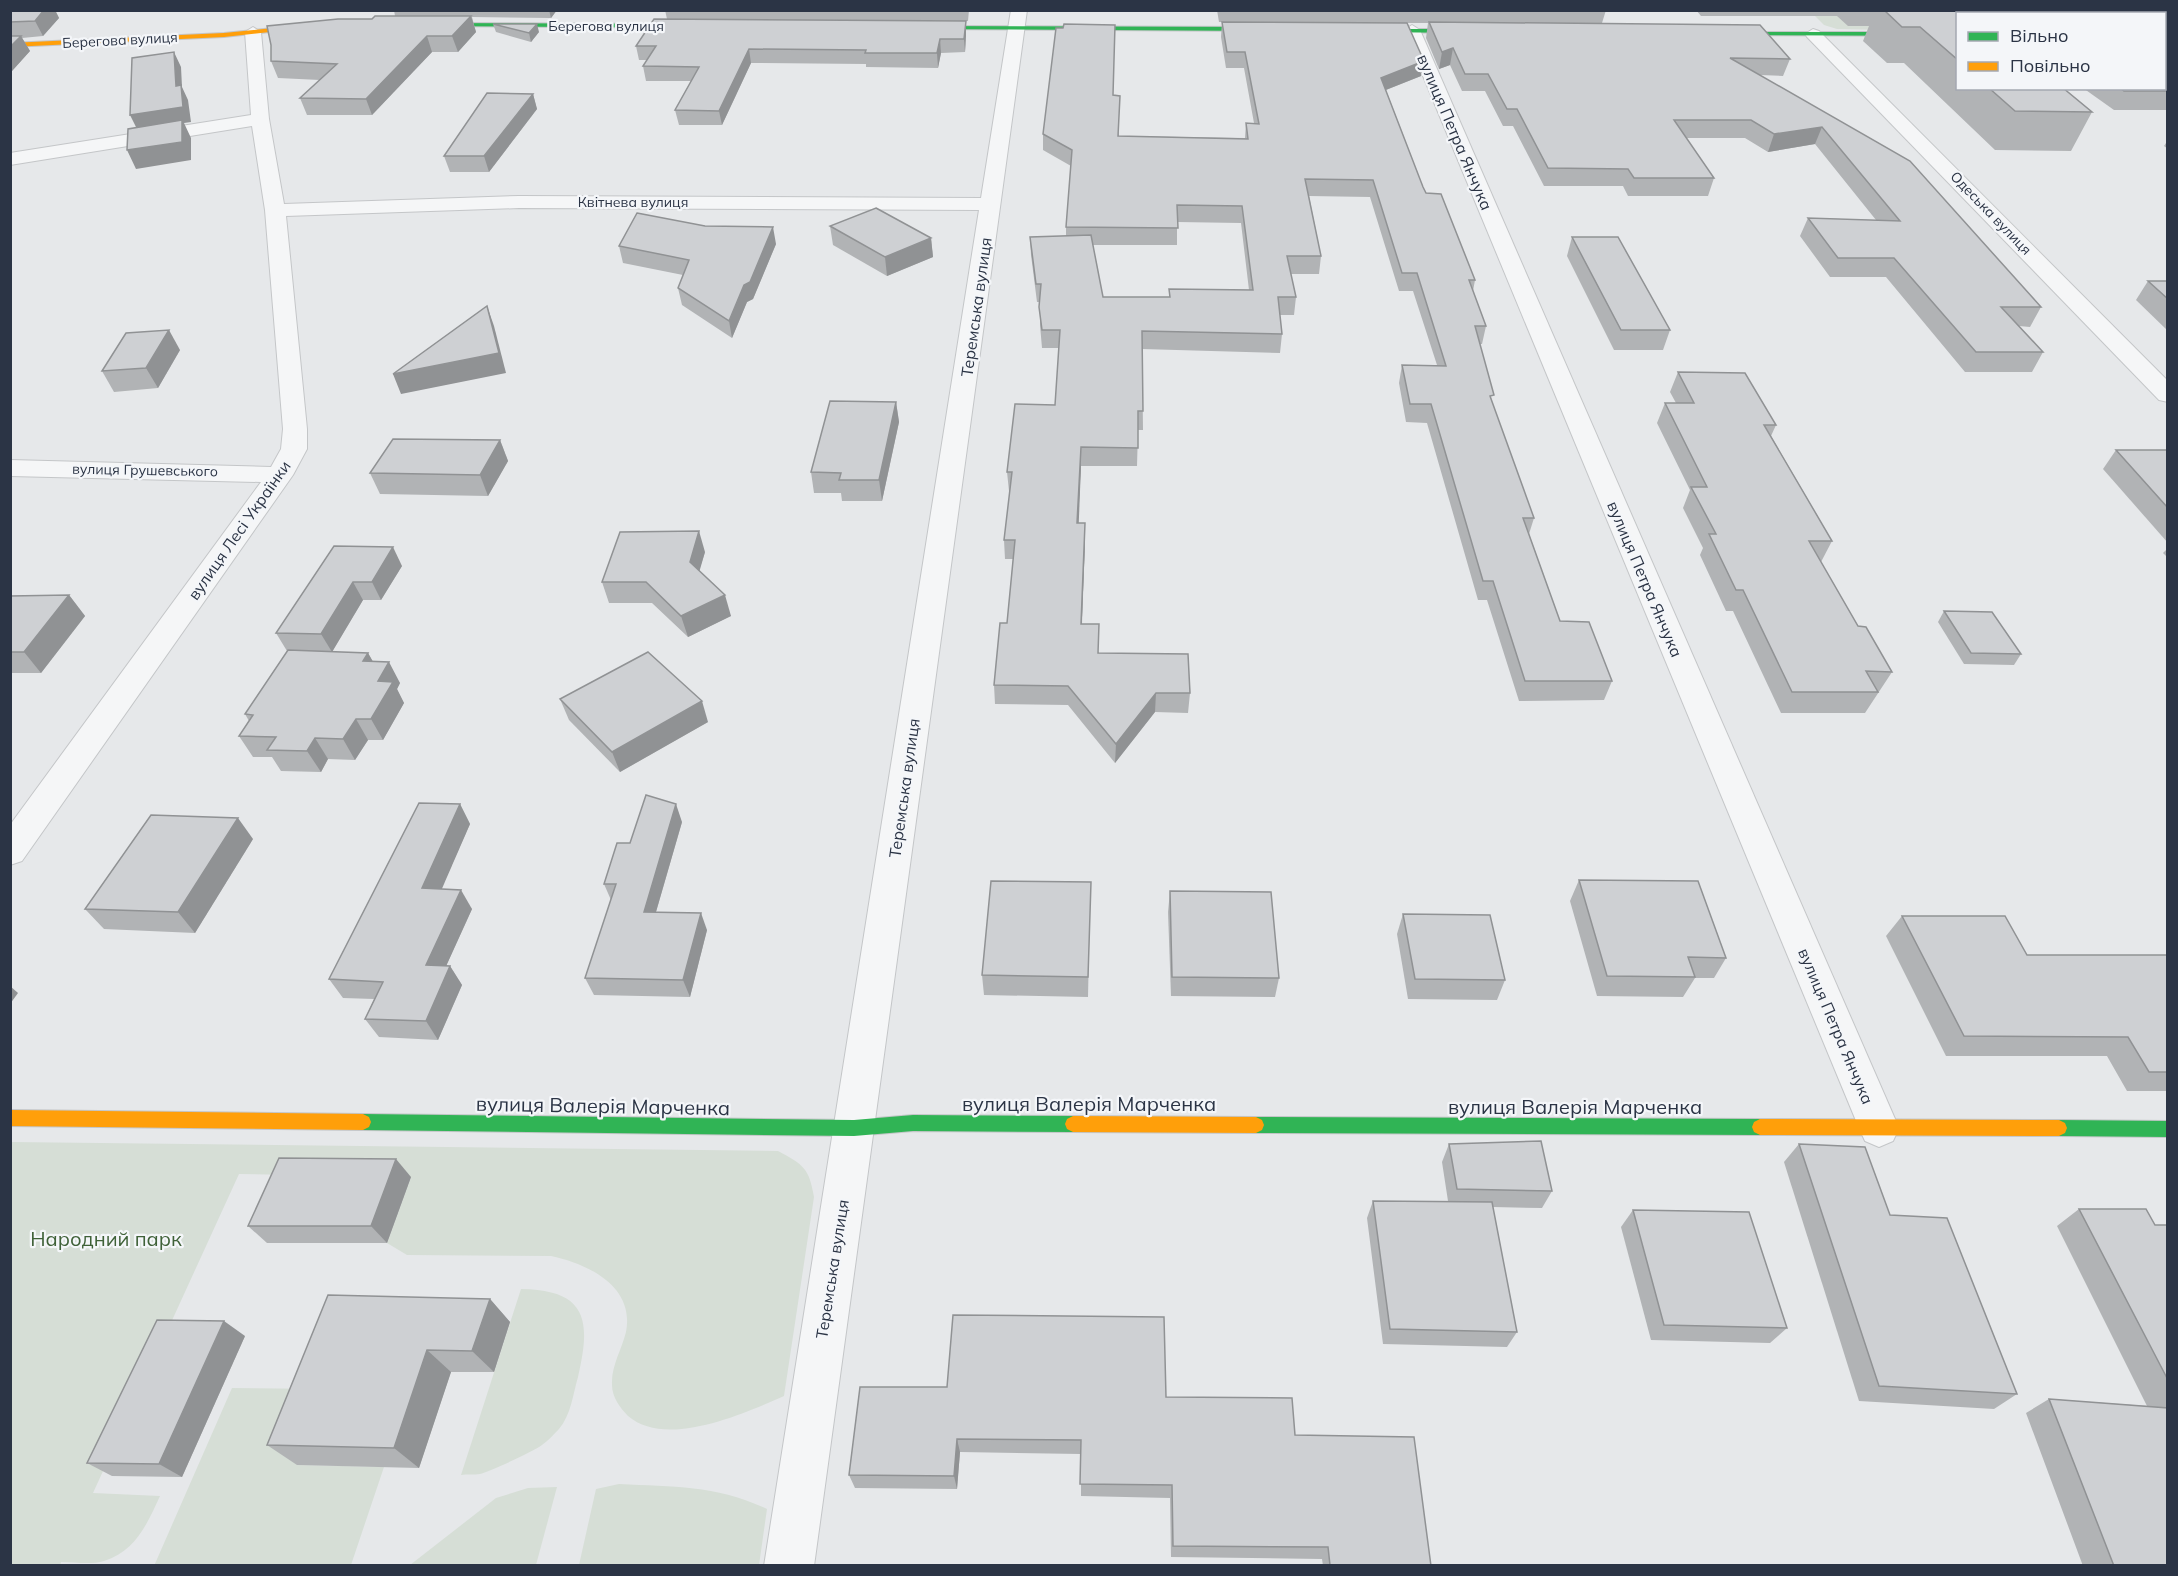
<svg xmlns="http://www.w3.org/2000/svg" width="2178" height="1576" viewBox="0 0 2178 1576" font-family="Mulish,sans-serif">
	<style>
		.green { fill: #d6ded6 }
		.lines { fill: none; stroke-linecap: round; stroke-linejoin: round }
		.street-casing { stroke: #c4c6c8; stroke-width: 2 }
		.fast-casing { stroke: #c4c6c8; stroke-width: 2 }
		.slow-casing { stroke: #c4c6c8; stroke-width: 2 }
		.street { fill: #f5f6f7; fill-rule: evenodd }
		.fast { fill: #30b455; fill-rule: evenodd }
		.slow { fill: #ff9f0a; fill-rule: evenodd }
		.wall { fill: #b1b3b5; fill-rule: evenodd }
		.shaded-wall { fill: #909294 }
		.building { fill: #ced0d3; stroke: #909294; stroke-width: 1.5 }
		.labels { text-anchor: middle; stroke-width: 4.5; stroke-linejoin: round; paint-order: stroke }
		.far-street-label { font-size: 14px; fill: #2b3445; stroke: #f4f6f9 }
		.street-label { font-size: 16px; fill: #2b3445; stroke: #f4f6f9 }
		.near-street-label { font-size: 20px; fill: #2b3445; stroke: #f4f6f9 }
		.near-park-label { font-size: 20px; fill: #3f6138; stroke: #f4f6f9 }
	</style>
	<rect width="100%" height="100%" fill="#e6e8ea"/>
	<!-- green -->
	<g class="green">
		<path d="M1815,16H1887L1891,30L1837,29L1824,25Z"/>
		<path d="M11,1142L778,1151C804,1165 809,1168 814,1197L784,1396C745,1413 666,1449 628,1416C620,1408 612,1397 612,1385C611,1366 622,1349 626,1332C635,1286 588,1264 551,1256L407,1255L387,1243L411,1177L239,1174L93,1493L160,1496C147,1524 136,1551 104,1561C92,1565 74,1562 61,1562L60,1566H11Z"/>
		<path d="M521,1289C588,1290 591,1321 578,1377C573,1394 571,1415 559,1429C554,1434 548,1441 542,1445C534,1451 489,1472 480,1474C474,1475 467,1474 461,1475Z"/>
		<path d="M232,1388L327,1389L297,1465L384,1467L351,1565L154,1566Z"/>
		<path d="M619,1484C675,1487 716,1485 767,1509L759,1565H579L596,1489Z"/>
		<path d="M557,1487L536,1565H410L496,1498L528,1488Z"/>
	</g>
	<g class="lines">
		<defs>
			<g id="street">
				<path d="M1011,10H1027L814,1566H764L979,210L519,208L286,216L307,429V449L293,475L22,861L10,865V825L261,482L10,476V460L271,467L281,449L283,429L265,210L252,126L10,165V153L251,115L245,32L253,27L261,32L269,119L284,204L519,196L981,198Z"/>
				<path d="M1412,25L1420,30L1899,1128L1893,1141L1879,1147L1865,1141L1859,1128L1404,30Z"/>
				<path d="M1813,29L1819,31L2168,381V402L2159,400L1807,37L1805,34Z"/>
				<rect x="2164" y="31" width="4" height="10"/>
			</g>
			<g id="fast">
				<path d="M429,23L696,24L699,26L696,28L427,26Z"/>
				<path d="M919,26L1266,27L1269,29L1266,31L921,29Z"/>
				<path d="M1363,29H1473L1476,31L1473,33L1365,32Z"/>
				<path d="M1720,32H1958V36L1722,35Z"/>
				<path d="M363,1114L854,1120L913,1115L1073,1116L1079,1119L1081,1124L1079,1129L1073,1132L913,1131L854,1136L363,1130L357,1127L355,1122L357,1117Z"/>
				<path d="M1256,1117L1760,1119L1766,1122L1768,1127L1766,1132L1760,1135L1256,1133L1250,1130L1248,1125L1250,1120Z"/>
				<path d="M2059,1120L2168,1121V1137L2059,1136L2053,1133L2051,1128L2053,1123Z"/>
			</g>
			<g id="slow">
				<path d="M312,24L314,27L224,37L10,47V43L224,33Z"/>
				<path d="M10,1110L363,1114L369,1117L371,1122L369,1127L363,1130L10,1126Z"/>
				<path d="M1073,1116L1256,1117L1262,1120L1264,1125L1262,1130L1256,1133L1073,1132L1067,1129L1065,1124L1067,1119Z"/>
				<path d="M1760,1119L2059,1120L2065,1123L2067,1128L2065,1133L2059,1136L1760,1135L1754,1132L1752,1127L1754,1122Z"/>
			</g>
		</defs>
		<!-- street casing -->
		<use href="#street" class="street-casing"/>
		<!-- fast casing -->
		<use href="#fast" class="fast-casing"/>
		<!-- slow casing -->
		<use href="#slow" class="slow-casing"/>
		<!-- street -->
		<use href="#street" class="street"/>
		<!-- fast -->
		<use href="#fast" class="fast"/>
		<!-- slow -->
		<use href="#slow" class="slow"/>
	</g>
	<!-- wall -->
	<g class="wall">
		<path d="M10,10H55L59,18L43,36L22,38L30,51L12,71L10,82Z"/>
		<path d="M394,10H557L551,18L472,17L476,32L458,52H432L372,115H307L300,98L320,80L278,78L271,61L372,19L395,16Z"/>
		<path d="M665,10H969L968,21L667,19Z"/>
		<path d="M1217,10H1606L1602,23L1790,59L1783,76L1760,75L2041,307L2030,327L2019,326L2043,352L2032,372H1965L1886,277H1830L1800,236L1808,218L1876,220L1815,144L1768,152L1745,138H1686L1714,178L1708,196H1628L1623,186H1544L1513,126H1503L1485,91H1462L1450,65L1439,69L1426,38L1428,23H1407L1424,61L1421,76L1386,90L1423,187L1475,280L1473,291L1486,326L1482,344H1480L1492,402L1534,518L1529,534L1560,621L1612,681L1604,700L1519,701L1487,600H1478L1427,423L1406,422L1399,383L1402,365H1437L1413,291H1399L1370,197L1309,196L1321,256L1319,274H1291L1296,297L1294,315H1280L1282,334L1280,353L1142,349L1143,430H1138L1137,466H1081L1078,523L1085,542L1082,624L1099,653L1190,693L1188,713L1155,712L1115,763L1068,705L995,704L994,685L1007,623L1013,559H1005L1004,540L1010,491H1009L1007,472L1055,405L1059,348H1042L1040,325V302H1037L1031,255L1030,237L1066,236V227L1071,166L1043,150V134L1113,95L1119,136L1245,138L1246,123H1254L1244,68H1226L1221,37L1222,22H1219ZM1177,222L1241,223L1249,290L1169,289V297H1103L1093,245H1177Z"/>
		<path d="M1696,10H2071L2076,14H1958V88H2063L2092,112L2071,151L1995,150L1904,63H1887L1863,41L1869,26H1848L1837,16H1701Z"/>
		<path d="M966,21V35L965,52L941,53L938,68L866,67V64L751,63L722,125H679L675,110L691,81H646L643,66L647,60H639L636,46Z"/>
		<path d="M493,24L539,32L531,42L496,32Z"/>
		<path d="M2083,88H2164L2168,91V110H2114Z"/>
		<path d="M533,94L537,109L489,172H450L444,156Z"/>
		<path d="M2168,140V149L2164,146Z"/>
		<path d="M830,226L931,238L933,257L887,276L833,245Z"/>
		<path d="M1572,237L1670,330L1663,350H1614L1567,256Z"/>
		<path d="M776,244L753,299L747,302L732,338L682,305L678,288L683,275L623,263L619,246Z"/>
		<path d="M2148,281H2168V331L2136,300Z"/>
		<path d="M180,350L158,388L114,392L102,371Z"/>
		<path d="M1678,372L1776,425L1771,436L1832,541L1821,562L1858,626L1892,672L1865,713H1781L1733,611H1726L1700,555L1703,548L1683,508L1690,490L1657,423L1665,403H1676L1670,392Z"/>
		<path d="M896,402L899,422L882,501H842L841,493H814L811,472Z"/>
		<path d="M500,440L508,461L488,496L380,494L370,473Z"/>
		<path d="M2116,450H2168V543L2103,469Z"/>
		<path d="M334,546L402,566L381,600H363L332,652L368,653L373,662L400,683L397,689L404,703L383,740H368L355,760L328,759L321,772L281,771L272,757H253L239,736L249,721L245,714L287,651L276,633Z"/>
		<path d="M2168,548V558L2163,553Z"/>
		<path d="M705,552L699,571L731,616L688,637L652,603H609L602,582Z"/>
		<path d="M69,595L85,616L41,673H10V596Z"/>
		<path d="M1944,611L2021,654L2014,665L1964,664L1938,622Z"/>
		<path d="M560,699L708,722L620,772L569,720Z"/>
		<path d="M460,804L470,824L441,889L472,909L446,966H450L462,985L438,1040L379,1037L365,1019L374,999L343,998L329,979Z"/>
		<path d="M682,822L656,912L707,930L690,997L594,995L585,978L611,900L604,884L630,843Z"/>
		<path d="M253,839L195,933L104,929L85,909Z"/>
		<path d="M1579,880L1726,958L1714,978H1695L1683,997L1597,996L1570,901Z"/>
		<path d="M1170,891L1279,978L1275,997L1171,996L1168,912Z"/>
		<path d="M1090,902L1088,997L984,995L982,975Z"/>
		<path d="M1403,914L1505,980L1497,1000L1408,999L1397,934Z"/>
		<path d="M1902,916L2027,955H2168V1091H2127L2107,1056H1946L1886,936Z"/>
		<path d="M1449,1144L1552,1191L1542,1208L1493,1207L1517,1332L1507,1347L1383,1344L1367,1218L1373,1201H1448L1442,1162Z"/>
		<path d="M1799,1144L1890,1215L2017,1394L1994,1409L1859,1401L1784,1162Z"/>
		<path d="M411,1177L387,1243H267L248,1226Z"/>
		<path d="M2079,1209L2155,1225H2168V1566H2083L2026,1413L2049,1399L2147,1406L2057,1226Z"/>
		<path d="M1633,1210L1787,1328L1770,1343L1651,1340L1621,1227Z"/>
		<path d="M490,1299L510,1322L494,1372H451L419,1468L297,1465L267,1445Z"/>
		<path d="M245,1336L182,1477L112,1476L87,1463Z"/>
		<path d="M947,1387L1166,1397L1295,1435L1431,1566H1323L1322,1559L1171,1557L1170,1498L1081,1496V1454L960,1452L957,1489L855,1488L849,1475Z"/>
	</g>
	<!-- shaded-wall -->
	<g class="shaded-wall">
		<path d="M44,10H55L59,18L43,36L35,21Z"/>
		<path d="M549,10H557L551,18Z"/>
		<path d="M1977,10H1982L1980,14H1974Z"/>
		<path d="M471,16L476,32L458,52L452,36Z"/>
		<path d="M966,21V35L965,52L964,39Z"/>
		<path d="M537,24L539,32L531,42L529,33Z"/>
		<path d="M21,36L30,51L12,71L10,82V47Z"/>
		<path d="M427,36L432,52L372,115L366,99Z"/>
		<path d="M940,39L941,53L938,68L937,53Z"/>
		<path d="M1453,48L1450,65L1439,69L1442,52Z"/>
		<path d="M749,49L751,63L722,125L719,111Z"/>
		<path d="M174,52L181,67L182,87L188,100L191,122L184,123L191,138V160L136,169L127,150L138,131L130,115L176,86Z"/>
		<path d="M1424,61L1421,76L1378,93L1381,78Z"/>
		<path d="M533,94L537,109L489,172L484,156Z"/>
		<path d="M1822,127L1815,144L1768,152L1774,134Z"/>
		<path d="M773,227L776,244L753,299L747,302L732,338L729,321L744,285Z"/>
		<path d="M931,238L933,257L887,276L885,257Z"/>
		<path d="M487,306L494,326L506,373L401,394L393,374Z"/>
		<path d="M169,330L180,350L158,388L146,368Z"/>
		<path d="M896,402L899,422L882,501L879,480Z"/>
		<path d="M500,440L508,461L488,496L480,475Z"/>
		<path d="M1081,447V466L1078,542L1077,523Z"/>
		<path d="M1085,523V542L1081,643V624Z"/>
		<path d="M699,531L705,552L696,583L690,562Z"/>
		<path d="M393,547L402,566L381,600L372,582Z"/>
		<path d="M353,582L363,600L332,652L321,634Z"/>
		<path d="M69,595L85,616L41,673L24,652Z"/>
		<path d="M725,595L731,616L688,637L681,616Z"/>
		<path d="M368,653L380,674L363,661Z"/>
		<path d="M389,662L400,683L397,689L404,703L383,740L371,719L378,681Z"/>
		<path d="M1156,693L1155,712L1115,763L1116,744Z"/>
		<path d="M702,701L708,722L620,772L612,752Z"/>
		<path d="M356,719L368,740L355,760L343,739Z"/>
		<path d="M315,738L328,759L321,772L307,751Z"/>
		<path d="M460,804L470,824L434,907L422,888Z"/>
		<path d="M676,804L682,822L651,929L644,912Z"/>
		<path d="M238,818L253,839L195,933L178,912Z"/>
		<path d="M461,890L472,909L438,984L426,965Z"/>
		<path d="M701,913L707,930L690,997L683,980Z"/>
		<path d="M450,966L462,985L438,1040L426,1021Z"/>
		<path d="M10,986L18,993L10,1004Z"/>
		<path d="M396,1159L411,1177L387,1243L371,1226Z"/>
		<path d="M490,1299L510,1322L494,1372L472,1351Z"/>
		<path d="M224,1321L245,1336L182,1477L159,1464Z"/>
		<path d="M427,1350L451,1372L419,1468L394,1448Z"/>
		<path d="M957,1439L960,1452L957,1489L954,1476Z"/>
	</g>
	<!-- building -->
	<g class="building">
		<path d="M10,10H44L35,21L10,22Z"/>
		<path d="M1884,10H1970L1973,14H1958V60L1920,27H1902Z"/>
		<path d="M2008,10H2071L2076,14H2012Z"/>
		<path d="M375,16H471L452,36H427L366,99L300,98L337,64L271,61V45L267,26L338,19H372Z"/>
		<path d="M654,19L966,21L964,39H940L937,53H865L866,50L749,49L719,111L675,110L699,67L643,66L656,46H636Z"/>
		<path d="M1222,22L1407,23L1424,61L1381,78L1423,187L1426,193L1441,194L1475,280H1469L1486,326H1475L1494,395L1490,396L1534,518H1523L1560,621L1589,622L1612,681H1525L1493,581H1483L1431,404H1410L1402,365L1446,366L1417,273H1402L1373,180L1305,179L1321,256H1287L1296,297H1278L1282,334L1142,331L1143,411H1138V448L1081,447L1077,523H1085L1081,624H1099L1098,653L1188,654L1190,693H1156L1116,744L1068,686L994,685L1000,623H1007L1015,540H1004L1012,472H1007L1015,404L1055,405L1060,330H1042L1039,307L1041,284H1036L1030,237L1091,235L1103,297H1170L1169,289L1253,290L1242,206L1177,205L1178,228L1066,227L1072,150L1043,134L1056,28H1063L1064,24L1115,25L1113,95L1120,96L1118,136L1248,139L1246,123L1259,124L1245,52H1227Z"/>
		<path d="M1429,22L1760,25L1790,59L1730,58L1910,161L2041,307H2001L2043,352H1976L1894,258H1838L1808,218L1900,221L1822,127L1774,134L1751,120H1674L1714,178H1634L1628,169L1548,168L1517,109H1507L1488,74H1465L1453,48L1442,52Z"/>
		<path d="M493,24H537L529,33Z"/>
		<path d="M10,36H21L10,47Z"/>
		<path d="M174,52L176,86L181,85L183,107L130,115L132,58Z"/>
		<path d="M2164,76L2168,78V91H2124L2120,88H2164Z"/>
		<path d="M1989,88H2063L2092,112L2015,111Z"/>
		<path d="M487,93L533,94L484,156H444Z"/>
		<path d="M182,120V142L127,150L128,129Z"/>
		<path d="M876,208L931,238L885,257L830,226Z"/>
		<path d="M637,213L705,226L773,227L750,282L744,285L729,321L678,288L689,260L619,246Z"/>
		<path d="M1572,237H1618L1670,330H1621Z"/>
		<path d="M2148,281H2168V299Z"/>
		<path d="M487,306L499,353L393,374Z"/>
		<path d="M169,330L146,368L102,371L126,333Z"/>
		<path d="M1678,372L1745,373L1776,425H1764L1832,541H1809L1858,626L1866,627L1892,672L1866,671L1878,692H1792L1743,590H1736L1709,534H1716L1691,487H1707L1665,403H1694Z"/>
		<path d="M830,401L896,402L879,480H839L841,473L811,472Z"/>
		<path d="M393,439L500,440L480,475L370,473Z"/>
		<path d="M2116,450H2168V508Z"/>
		<path d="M699,531L690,562L725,595L681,616L646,582H602L620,532Z"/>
		<path d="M334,546L393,547L372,582H353L321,634L276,633Z"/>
		<path d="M69,595L24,652H10V596Z"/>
		<path d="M1944,611L1992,612L2021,654L1971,653Z"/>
		<path d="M288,650L368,653L363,661L389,662L378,681L393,682L371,719H356L343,739L315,738L307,751L267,750L276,737L239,736L253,715L245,714Z"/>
		<path d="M648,652L702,701L612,752L560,699Z"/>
		<path d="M646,795L676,804L644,912L701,913L683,980L585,978L616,884H604L617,843H630Z"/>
		<path d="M419,803L460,804L422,888L461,890L426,965L450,966L426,1021L365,1019L383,982L329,979Z"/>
		<path d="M151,815L238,818L178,912L85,909Z"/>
		<path d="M1579,880L1698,881L1726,958L1688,957L1695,977L1607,976Z"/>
		<path d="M991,881L1091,882L1088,977L982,975Z"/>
		<path d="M1170,891L1271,892L1279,978L1172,977Z"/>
		<path d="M1403,914L1490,915L1505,980L1415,979Z"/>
		<path d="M1902,916H2005L2027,955H2168V1072H2149L2128,1037L1964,1036Z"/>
		<path d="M1541,1141L1552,1191L1457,1189L1449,1144Z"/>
		<path d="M1799,1144L1865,1147L1890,1215L1947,1218L2017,1394L1879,1386Z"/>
		<path d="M279,1158L396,1159L371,1226H248Z"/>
		<path d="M1373,1201L1492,1202L1517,1332L1390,1329Z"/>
		<path d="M2079,1209H2146L2155,1225H2168V1380Z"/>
		<path d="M1633,1210L1749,1212L1787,1328L1664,1325Z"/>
		<path d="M328,1295L490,1299L472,1351L427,1350L394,1448L267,1445Z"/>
		<path d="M953,1315L1164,1317L1166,1397L1292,1398L1295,1435L1414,1437L1431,1566L1330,1565L1328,1547L1173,1546L1172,1485L1080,1484L1081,1440L957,1439L954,1476L849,1475L860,1387H947Z"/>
		<path d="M157,1320L224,1321L159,1464L87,1463Z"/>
		<path d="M2049,1399L2168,1408V1566H2114Z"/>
	</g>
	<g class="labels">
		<!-- far-street labels -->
		<g class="far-street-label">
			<text x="606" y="31">Берегова вулиця</text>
			<text transform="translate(120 40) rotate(-3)" y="5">Берегова вулиця</text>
			<text x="633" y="207">Квітнева вулиця</text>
			<text transform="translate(1991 213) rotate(46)" y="5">Одеська вулиця</text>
			<text transform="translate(145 470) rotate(1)" y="5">вулиця Грушевського</text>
		</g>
		<!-- street labels -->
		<g class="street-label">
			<text transform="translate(1455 132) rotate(67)" y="6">вулиця Петра Янчука</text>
			<text transform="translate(976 307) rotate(-82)" y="6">Теремська вулиця</text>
			<text transform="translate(239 530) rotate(-55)" y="6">вулиця Лесі Українки</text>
			<text transform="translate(1645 579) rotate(67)" y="6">вулиця Петра Янчука</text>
			<text transform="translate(904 788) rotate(-82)" y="6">Теремська вулиця</text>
			<text transform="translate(1836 1026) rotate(67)" y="6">вулиця Петра Янчука</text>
			<text transform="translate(832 1269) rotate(-81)" y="6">Теремська вулиця</text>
		</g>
		<!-- near-street labels -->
		<g class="near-street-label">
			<text x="1089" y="1111">вулиця Валерія Марченка</text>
			<text transform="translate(603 1106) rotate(1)" y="7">вулиця Валерія Марченка</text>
			<text x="1575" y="1114">вулиця Валерія Марченка</text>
		</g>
		<!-- near-park labels -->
		<g class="near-park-label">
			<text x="106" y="1246">Народний парк</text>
		</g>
	</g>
	<!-- border -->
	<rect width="2178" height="1576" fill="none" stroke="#2b3445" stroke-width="24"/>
	<!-- legend -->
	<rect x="1956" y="12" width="210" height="78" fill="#f4f6f9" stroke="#a4a8b1" stroke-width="1.5"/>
	<rect x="1968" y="32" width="30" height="9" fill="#30b455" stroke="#a4a8b1" stroke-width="1.5"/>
	<text x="2010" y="42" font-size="18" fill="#2b3445">Вільно</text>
	<rect x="1968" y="62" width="30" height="9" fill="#ff9f0a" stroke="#a4a8b1" stroke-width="1.5"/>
	<text x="2010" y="72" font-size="18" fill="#2b3445">Повільно</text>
</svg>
